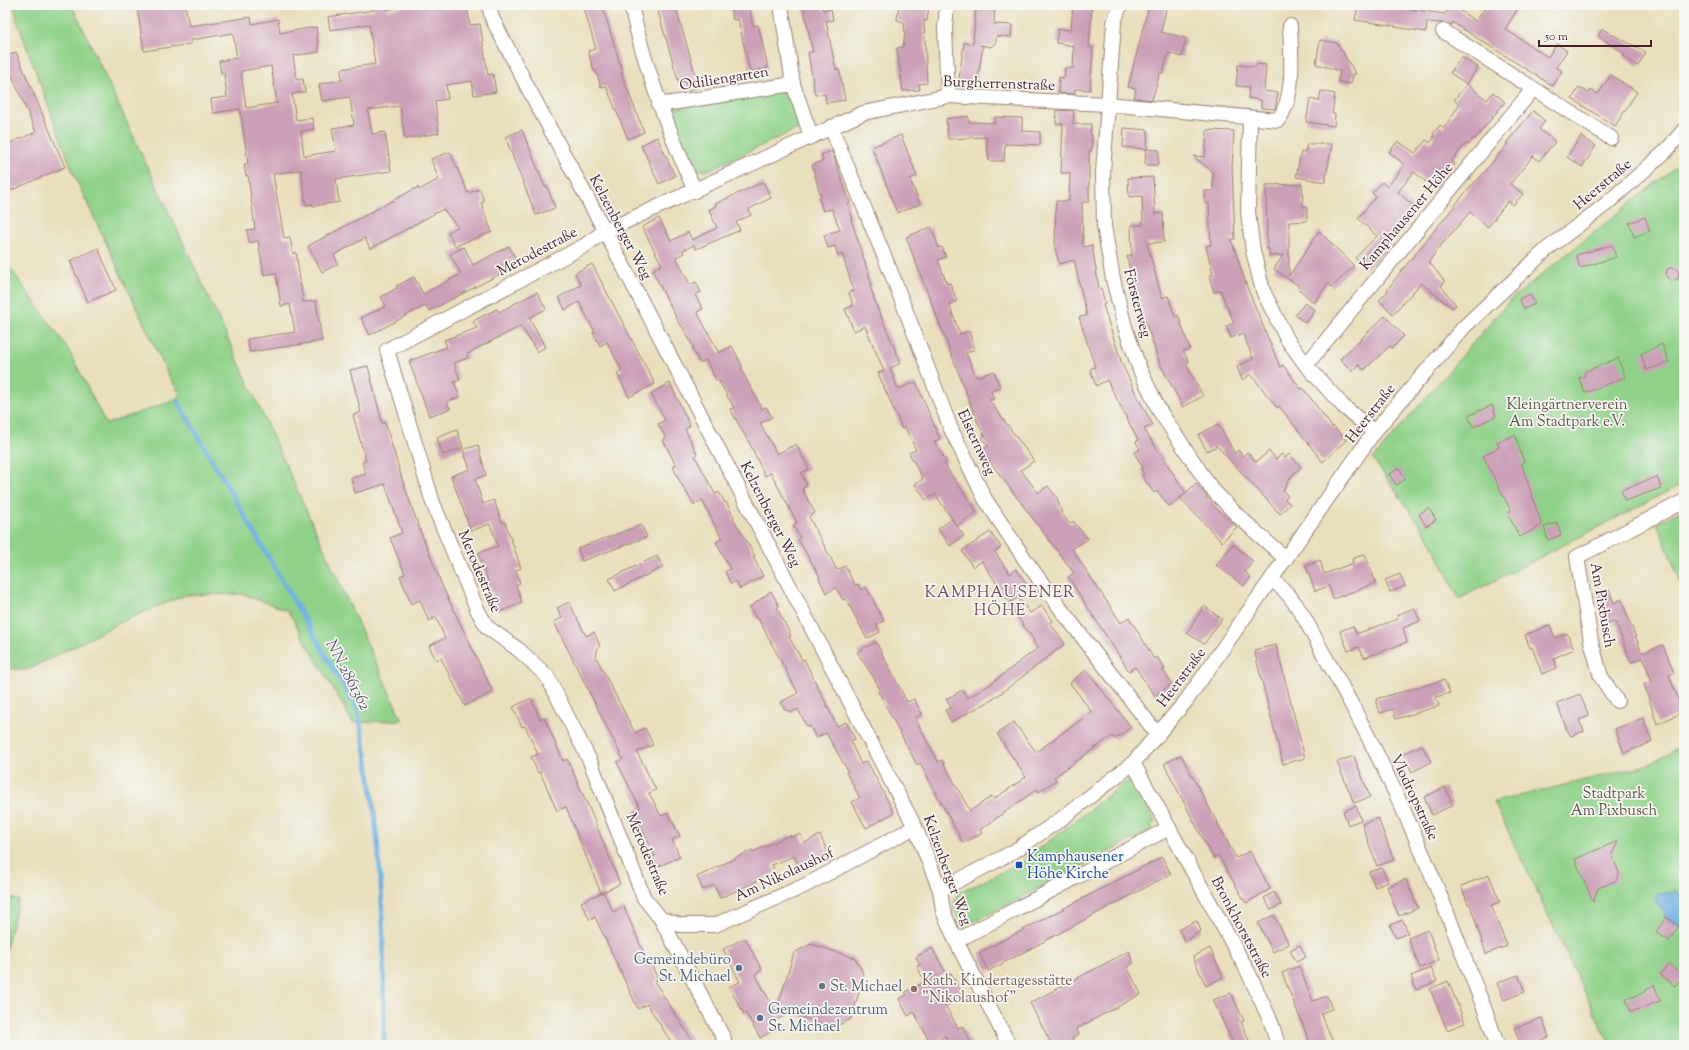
<svg xmlns="http://www.w3.org/2000/svg" width="1689" height="1050" viewBox="0 0 1689 1050" font-family="'Sorts Mill Goudy',serif">
	<style>
		.green { fill: #90d28a; stroke: #6d785a }
		.water { fill: #6eb1e3; stroke: #5c6887 }
		.lines { fill: none; stroke-linecap: round; stroke-linejoin: round }
		.stream { stroke: #6eb1e3; stroke-width: 4.5 }
		.building { fill: #cca0b8; fill-rule: evenodd }
		.minor-casing { stroke: #9a7f74; stroke-width: 16 }
		.minor { stroke: #fff; stroke-width: 14 }
		.transit-dot { fill: #1a4fb4; stroke: #f6f6f2; stroke-width: 1.5 }
		.service-dot { fill: #5c6f8a; stroke: #f6f6f2; stroke-width: 1.5 }
		.worship-dot { fill: #6b7280; stroke: #f6f6f2; stroke-width: 1.5 }
		.education-dot { fill: #8d6e63; stroke: #f6f6f2; stroke-width: 1.5 }
		.labels { text-anchor: middle; stroke-width: 3.5; stroke-linejoin: round; paint-order: stroke }
		.street-label { font-size: 15px; fill: #4a1f2b; stroke: #f6f6f2 }
		.park-label { font-size: 15px; fill: #5f5548; stroke: #f6f6f2 }
		.transit-label { font-size: 15px; fill: #164399; stroke: #f6f6f2; text-anchor: start }
		.service-label { font-size: 15px; fill: #4e5e75; stroke: #f6f6f2; text-anchor: end }
		.education-label { font-size: 15px; fill: #785e54; stroke: #f6f6f2; text-anchor: start }
		.worship-label { font-size: 15px; fill: #5b616d; stroke: #f6f6f2; text-anchor: start }
		.neighbourhood-label { font-size: 16px; letter-spacing: 1px; fill: #784c5c; stroke: #f6f6f2 }
		.water-label { font-size: 16px; font-style: italic; fill: #57526b; stroke: #f6f6f2 }
	</style>
	<rect width="100%" height="100%" fill="#f6f6f2"/>
	<filter id="ink" filterUnits="userSpaceOnUse"><feTurbulence type="fractalNoise" baseFrequency=".025" numOctaves="2"/><feDisplacementMap in="SourceGraphic" scale="8" xChannelSelector="R" yChannelSelector="G"/><feConvolveMatrix kernelMatrix="1 2 1 2 8 2 1 2 1" color-interpolation-filters="sRGB"/></filter>
	<filter id="wash" filterUnits="userSpaceOnUse"><feTurbulence type="fractalNoise" baseFrequency=".012" numOctaves="4" result="noise"/><feDisplacementMap in="SourceGraphic" scale="16" xChannelSelector="R" yChannelSelector="G"/><feGaussianBlur stdDeviation="0.9" result="paint"/><feColorMatrix in="noise" values="0 0 0 0 0 0 0 0 0 0 0 0 0 0 0 0 0 1.4 0 .05"/><feComposite in="paint" operator="in"/></filter>
	<g filter="url(#wash)">
		<rect width="100%" height="100%" fill="#e9dfbc"/>
		<!-- green -->
		<g class="green">
			<path d="M14,5H72L236,356L402,720L353,723L288,611L243,594L185,595L125,620L28,670L5,668V261L67,347L106,424L170,402L181,395L169,377L74,175L17,21Z"/>
			<path d="M786,91L800,128L706,171L694,168L672,116L677,108Z"/>
			<path d="M1684,160V483L1459,599L1429,538L1373,459L1510,300Z"/>
			<path d="M1684,509V591L1657,523Z"/>
			<path d="M1684,745V1045H1610L1494,802L1647,765Z"/>
			<path d="M1132,777L1155,822L1151,825L1153,829L978,920L967,922L957,916L953,904L958,894L963,890L978,884L1013,866L1015,871L1026,865L1023,861Z"/>
			<path d="M5,897L19,900L5,951Z"/>
		</g>
		<!-- water -->
		<path class="water" d="M1677,891L1684,898V925L1681,927L1666,917L1655,898L1658,893Z"/>
		<g class="lines">
			<!-- stream -->
			<path class="stream" d="M177,400L357,709C382,819 385,932 384,1045"/>
		</g>
		<g id="blocks">
			<!-- building -->
			<g class="building">
				<path d="M150,5H185L189,26L251,17L252,24L278,19L280,33L316,27L319,52L293,56L297,80L303,79L305,92L292,94L296,120L312,118L314,129L301,131L304,156L336,151L332,128L354,125L350,97L322,101L319,84L342,80L341,69L375,64L369,24L330,30L328,17L374,10L373,5H386L387,10L411,5H467L470,25L480,24L488,75L493,74L496,92L474,95L472,81L446,85L448,99L435,101L439,133L405,139L400,106L368,110L372,134L385,132L391,171L336,179L339,202L313,206V204L306,205L301,170L273,174L284,238L290,237L293,254L296,252L303,302L316,301L322,341L250,352L247,339L295,332L290,304L281,306L276,273L264,275L258,241L249,243L247,230L255,229L248,175L246,176L244,164H248L240,109L213,113L211,99L227,97L224,73H221L219,61L237,58L233,33L191,40V44L144,51L137,7ZM271,66L277,103L246,108L241,71Z"/>
				<path d="M583,5H602L623,73H621L644,132L628,139L606,86L601,87L596,71H594L588,51L596,49Z"/>
				<path d="M656,5H675L699,87L688,91L685,81L679,83Z"/>
				<path d="M730,5H749L753,26L758,25L768,68L750,72L738,19L733,20Z"/>
				<path d="M803,5H822L823,10L831,9L833,20L826,21L836,70L839,69L845,100L826,103L825,94L815,95L808,52H813Z"/>
				<path d="M899,5H929L927,21L924,20L927,83L919,84L920,90L903,91L897,48L903,47L905,34L904,22L897,20Z"/>
				<path d="M976,5H995L994,24L1012,25L1011,37L996,36V42L991,47L980,45L983,46L976,89L958,86L964,43L973,44Z"/>
				<path d="M1073,5H1092L1089,47L1093,48L1090,90L1075,89V94L1058,93L1059,77L1064,78L1065,68H1073L1074,46L1056,43L1058,29L1071,30Z"/>
				<path d="M1149,5H1167L1161,32L1186,38L1182,57L1168,53L1163,73H1160L1152,100L1134,98L1136,89L1128,87Z"/>
				<path d="M1358,5L1369,7L1370,5H1411V9L1445,14L1451,5L1476,21L1487,5H1520L1505,29L1548,57L1557,44L1567,51L1556,67L1562,71L1553,86L1452,22V25L1444,23L1427,22L1426,32L1395,27L1396,26L1355,20Z"/>
				<path d="M1602,29L1646,52L1638,66L1623,56L1625,54L1598,36Z"/>
				<path d="M1320,40L1337,43L1356,74H1353L1351,84L1338,82L1340,71L1316,64Z"/>
				<path d="M16,52L65,167L5,193V145L36,132L5,59V57Z"/>
				<path d="M1461,57L1478,67L1467,84L1487,100L1493,92L1505,102L1475,139L1474,138L1468,145L1466,143L1451,162L1455,165L1435,189L1414,172L1398,192L1417,209L1383,252L1366,268L1355,258L1377,236L1358,218L1376,197L1372,193L1382,182L1387,187L1405,165L1389,152L1398,141L1415,153L1426,140L1430,143L1434,138L1433,134L1440,125L1444,128L1459,105L1454,100L1467,84L1450,73Z"/>
				<path d="M1256,64L1266,65L1264,91L1278,93L1275,109L1261,108V100L1248,98L1249,87L1236,86L1238,65L1255,67Z"/>
				<path d="M1611,75L1637,92L1615,126L1572,99L1579,87L1589,93L1591,90L1598,94Z"/>
				<path d="M1321,91L1335,94L1332,114H1335L1334,126L1306,122L1310,99L1319,101Z"/>
				<path d="M1057,110L1074,111L1073,124H1091L1090,135H1092L1091,151H1089V202H1082L1083,247L1092,245L1099,289L1101,288L1105,304L1103,305L1122,364L1138,398L1153,425L1144,429L1186,493L1196,483L1215,507L1237,527L1222,542L1180,498L1186,493L1169,506L1157,491L1154,493L1142,475L1144,474L1141,469L1143,467L1134,453L1140,449L1136,442L1138,440L1107,380L1096,386L1090,369L1095,367L1079,317L1087,316L1074,260L1059,264L1055,247L1056,201H1069L1070,173H1061L1063,124H1056Z"/>
				<path d="M1533,111L1545,121L1539,129L1555,142L1539,161L1533,156L1510,184L1523,194L1513,205L1508,201L1488,227L1470,212L1437,250L1429,262L1445,282L1441,286L1456,305L1452,308L1421,283L1393,314L1379,300L1388,291L1387,290L1399,274L1475,181L1476,182L1508,144L1506,143Z"/>
				<path d="M968,116L969,122L995,123V117L1022,118V131L1040,132V145L1005,144L1004,161H989L986,137L948,139L946,119Z"/>
				<path d="M1124,128L1148,130L1147,149L1159,150L1158,165H1145L1146,149L1123,147Z"/>
				<path d="M522,130L545,187L547,186L555,208L536,215L505,137Z"/>
				<path d="M1207,130L1234,131L1232,167L1235,239H1231L1247,287L1280,367L1283,365L1301,389L1303,388L1332,427L1333,426L1346,440L1323,462L1279,406L1277,408L1251,374L1242,380L1237,366L1253,359L1243,333L1231,338L1226,326L1234,323L1220,290L1214,292L1209,276L1213,275L1206,246L1211,245L1209,203L1206,204L1205,191H1213V172L1193,156L1205,157Z"/>
				<path d="M901,135L917,176L910,179L920,204L897,213L872,147Z"/>
				<path d="M1581,136L1596,146L1582,167L1567,157Z"/>
				<path d="M657,137L675,176L659,184L641,145Z"/>
				<path d="M1307,144H1332L1325,182L1296,177L1301,152H1305Z"/>
				<path d="M832,151L850,203L848,204L853,219H851L872,285H870L876,305L901,363L890,368L898,389L916,382L940,439L934,442L947,462L944,464L977,512L957,526L935,494L926,500L915,484L923,479L909,453L916,450L905,427L902,429L878,373L884,371L865,326L854,331L845,309L853,306L849,292L854,291L842,254L838,256L835,246L828,248L824,235L840,230L832,209L823,211L819,198L821,197L812,165L823,161L821,155Z"/>
				<path d="M450,152L468,193L480,189L484,202L481,203L492,232L455,246L448,232L458,227L443,209L370,249L365,238L334,255L338,264L322,272L308,246L418,187L419,190L439,179L431,159Z"/>
				<path d="M1153,177L1155,214L1163,213L1164,242L1147,243L1162,298L1168,296L1175,317L1178,315L1190,349L1183,351L1189,362L1186,364L1203,396L1183,407L1160,364L1133,285L1127,256L1132,255L1131,225H1143L1142,196L1129,197L1128,178Z"/>
				<path d="M763,182L771,198L749,209L751,215L736,222L740,230L696,249L694,245L683,250L684,253L676,257L690,285L696,282L701,292L695,295L703,309L697,312L719,353L732,346L742,366L741,369L762,409L766,407L772,417L760,423L777,454L796,444L809,469L801,473L807,486L802,489L815,513L809,517L837,570L845,566L855,585L858,584L861,590L866,587L884,621L876,625L880,632L867,639L846,599L843,600L836,588L826,593L819,578L820,577L798,539L800,538L793,525L797,523L771,473L765,476L752,448L730,409L734,408L719,381L716,380L706,360L700,363L692,348H694L681,324L680,325L652,270L662,265L642,227L659,218L671,241L688,232L692,240L717,228L709,210L716,206L715,204Z"/>
				<path d="M1302,184L1303,207H1307V221L1289,222V276L1319,231L1354,266L1332,287L1328,283L1314,303L1298,288L1299,286L1274,269L1283,255L1269,256V249H1267L1266,185Z"/>
				<path d="M1645,217L1650,231L1634,237L1629,223Z"/>
				<path d="M931,227L939,248L942,247L946,257L938,260L947,284L950,283L957,301L949,304L960,334L969,331L975,349L966,353L976,377L994,371L1000,387L991,391L994,399L989,400L1034,461L1021,470L1038,493L1048,486L1057,498L1062,514L1070,524L1073,521L1088,539L1072,549L1121,623L1129,617L1154,659L1157,657L1165,669L1163,670L1172,684L1155,696L1135,667L1129,671L1068,577L1074,573L982,451L988,446L982,438L985,436L978,423L906,237Z"/>
				<path d="M1612,245L1616,257L1580,268L1576,255Z"/>
				<path d="M509,246L515,258L501,266L504,272L429,311L426,305L370,335L361,318L386,306L381,297L397,288L396,286L414,277L423,294L461,274L450,254L464,247L473,265Z"/>
				<path d="M98,248L116,290L88,302L70,261Z"/>
				<path d="M592,264L655,384L629,397L617,373L622,370L607,342L600,346L593,333L595,332L579,302L565,310L559,297L581,285L575,273Z"/>
				<path d="M1674,267L1679,272L1678,279L1671,281L1666,276L1667,269Z"/>
				<path d="M537,292L546,309L529,318L545,347L537,352L521,326L470,352V353L467,354L468,358L454,363L460,380L454,382L460,397L447,402L450,409L429,416L409,361L447,347L444,340L477,328L473,321L497,309L499,312Z"/>
				<path d="M1530,294L1535,304L1524,309L1519,299Z"/>
				<path d="M1305,303L1315,310L1306,323L1295,315Z"/>
				<path d="M1385,316L1404,336L1392,348L1390,346L1364,370L1358,364L1353,372L1340,359Z"/>
				<path d="M1662,344L1669,362L1646,370L1641,354Z"/>
				<path d="M1618,358L1625,377L1585,393L1579,378L1585,376L1584,372Z"/>
				<path d="M368,366L382,423L385,422L402,479L420,530L444,590L493,692L465,706L441,658L436,660L429,646L445,638L436,617L429,621L420,600L411,604L400,576L405,574L390,538L402,533L385,484L355,493L351,478L366,474L362,462L366,461L353,415L361,412L350,370Z"/>
				<path d="M670,383L690,426L685,429L697,454L695,456L715,494L719,492L725,503L726,502L734,517L733,518L755,556L753,557L763,576L740,589L736,581L731,584L725,572L730,569L716,542L722,539L702,500L694,505L679,480L673,466L676,465L663,440L666,438L658,424L665,420L651,393Z"/>
				<path d="M1492,405L1496,416L1473,427L1468,416Z"/>
				<path d="M1218,424L1235,454L1238,450L1243,456L1247,452L1256,462L1269,451L1276,459L1282,454L1285,458L1289,454L1301,467L1292,475L1283,491L1288,496L1285,499L1290,504L1280,514L1217,446L1207,451L1198,435Z"/>
				<path d="M457,430L463,448L443,455L437,438Z"/>
				<path d="M1515,435L1524,462L1521,463L1542,525L1520,537L1507,513L1511,511L1483,456L1499,447L1497,442Z"/>
				<path d="M478,445L486,475L475,479L483,504L494,500L502,523L505,522L521,568L516,570L520,583L516,585L522,603L499,612L478,553L498,546L490,524L471,531L451,476L470,469L463,450Z"/>
				<path d="M1399,468L1406,479L1396,485L1389,474Z"/>
				<path d="M1657,477L1661,488L1625,501L1621,490Z"/>
				<path d="M1429,508L1436,520L1426,526L1419,514Z"/>
				<path d="M952,519L964,536L950,546L938,529Z"/>
				<path d="M1557,523L1561,535L1548,540L1544,527Z"/>
				<path d="M641,525L647,537L582,561L578,548Z"/>
				<path d="M990,532L1001,547L995,552L1010,574L1016,569L1027,585L1007,599L982,561L973,567L962,551Z"/>
				<path d="M1233,544L1253,561L1245,572L1251,577L1244,586L1216,565Z"/>
				<path d="M1365,554L1376,583L1333,599L1329,586L1315,591L1306,566L1320,560L1324,574L1353,563L1352,559Z"/>
				<path d="M657,556L663,567L615,591L609,579Z"/>
				<path d="M1400,574L1405,586L1390,592L1385,580Z"/>
				<path d="M1609,590L1614,603L1621,599L1642,653L1663,645L1674,673L1669,675L1679,701L1684,699V712L1657,724L1644,684L1652,681L1643,658L1631,662L1616,623L1615,624L1614,621L1608,623L1601,608L1597,595Z"/>
				<path d="M771,591L779,606L777,608L791,636L789,637L802,660L804,659L837,726L846,722L855,739L850,741L861,764L867,761L894,813L866,828L852,802L860,798L846,772L848,771L826,733L816,738L810,726L807,727L798,709L792,712L785,710L781,702L798,693L758,618L756,619L750,607Z"/>
				<path d="M1018,597L1030,613L1042,606L1053,621L1050,623L1065,644L992,700L951,722L945,710L951,708L946,699L963,690L967,698L985,688L1038,648L1033,641L1034,640L1008,604Z"/>
				<path d="M569,602L586,636L594,632L600,646L598,647L596,657L635,733L645,728L653,745L637,752L656,790L649,793L661,816L668,813L680,836L672,840L680,857L657,867L652,857L655,856L634,811L640,808L617,762L623,759L554,622L562,618L557,608Z"/>
				<path d="M1204,606L1222,619L1204,644L1187,633Z"/>
				<path d="M1414,608L1420,621L1403,628L1407,642L1364,658L1359,647L1348,651L1340,631L1353,626L1356,634L1398,619L1397,615Z"/>
				<path d="M1550,625L1555,638L1567,633L1574,649L1554,658L1557,668L1542,674L1532,647L1530,648L1525,635Z"/>
				<path d="M876,642L907,702L914,699L922,714L915,718L938,762L942,760L970,811L992,796L994,799L1026,777L997,734L1014,722L1036,752L1092,712L1070,683L1086,670L1131,727L1115,739L1112,736L1054,777L1056,780L1039,792L1037,789L980,830L982,833L963,843L920,763L917,765L878,691L880,690L874,678L857,652Z"/>
				<path d="M1276,645L1305,758L1283,764L1254,650Z"/>
				<path d="M1444,680L1450,693L1436,697L1439,706L1396,719L1393,709L1380,713L1376,699Z"/>
				<path d="M1580,694L1589,716L1579,720L1584,731L1571,736L1566,728L1557,703Z"/>
				<path d="M531,698L540,719L544,717L563,761L567,759L594,819L620,884L601,893L566,807L557,811L540,772L538,773L531,757L538,754L525,726L522,727L513,707Z"/>
				<path d="M1643,718L1652,742L1624,753L1615,729Z"/>
				<path d="M1422,745L1431,762L1412,772L1403,754Z"/>
				<path d="M1181,755L1236,858L1250,851L1270,889L1246,903L1218,855L1213,858L1164,764Z"/>
				<path d="M1354,756L1370,797L1354,803L1337,762Z"/>
				<path d="M1445,787L1453,805L1432,815L1424,797Z"/>
				<path d="M1356,806L1361,820L1348,825L1343,811Z"/>
				<path d="M1378,818L1394,860L1377,866L1362,824Z"/>
				<path d="M800,834L804,843L820,835L828,853L799,867L794,856L772,865L775,873L720,898L714,885L703,890L697,877L752,850L753,852L790,835L791,837Z"/>
				<path d="M1618,841L1612,855L1619,873L1616,881L1598,888L1593,902L1575,859Z"/>
				<path d="M1162,857L1171,874L988,971L979,953Z"/>
				<path d="M1382,868L1388,882L1375,887L1369,872Z"/>
				<path d="M1489,875L1500,902L1491,905L1507,946L1486,954L1470,904H1468L1461,886Z"/>
				<path d="M1406,879L1418,908L1399,916L1387,887Z"/>
				<path d="M603,892L613,912L624,907L649,965L651,964L658,979L654,981L695,1045H673L647,1004L638,1009L595,917L590,920L581,902Z"/>
				<path d="M1274,892L1281,905L1271,910L1264,898Z"/>
				<path d="M1274,915L1289,944L1273,952L1258,923Z"/>
				<path d="M1666,917L1679,926L1669,941L1656,932Z"/>
				<path d="M1403,920L1408,933L1396,938L1390,925Z"/>
				<path d="M1197,921L1201,931L1185,941L1179,929Z"/>
				<path d="M1428,930L1439,960L1420,968L1408,938Z"/>
				<path d="M745,938L762,970L755,974L776,1012L794,953L811,944L855,958L864,975L851,1019L833,1028L790,1013L774,1021L778,1028L760,1038L746,1013L744,1014L729,987L740,982L723,949Z"/>
				<path d="M1300,945L1306,957L1296,962L1290,950Z"/>
				<path d="M932,948L947,975L951,973L962,993L944,1003L958,1028L962,1026L972,1045H950L945,1036L931,1044L914,1012L908,1016L899,999L907,995L905,992L925,982L917,966L920,965L916,957Z"/>
				<path d="M1210,948L1223,977L1206,986L1193,957Z"/>
				<path d="M1129,951L1133,963L1127,967L1141,994L1076,1029L1079,1034L1072,1038L1076,1045H1052L1030,1003Z"/>
				<path d="M1669,964L1684,976L1675,986L1660,974Z"/>
				<path d="M1299,966L1313,1001L1327,996L1332,1009L1321,1013L1334,1045H1311L1282,973Z"/>
				<path d="M1431,968L1437,981L1416,990L1411,976Z"/>
				<path d="M1518,975L1525,992L1504,1000L1497,983Z"/>
				<path d="M1448,981L1465,1023L1447,1030L1430,989Z"/>
				<path d="M1654,984L1660,1001L1631,1012L1626,999L1641,994Z"/>
				<path d="M1231,993L1244,1021L1241,1022L1251,1045H1234L1213,1000Z"/>
				<path d="M1542,1018L1549,1037L1527,1045H1521L1514,1028Z"/>
			</g>
		</g>
	</g>
	<g filter="url(#ink)">
		<use href="#blocks" fill-opacity="0" stroke="#9a7f74" stroke-width="1"/>
		<g class="lines">
			<defs>
				<g id="minor">
					<path d="M489,5L492,18L527,86L605,231L915,827L940,890L943,911L956,941L1009,1045"/>
					<path d="M631,5C645,70 668,130 695,191"/>
					<path d="M781,5L793,84L811,136"/>
					<path d="M947,5L945,29L948,96"/>
					<path d="M1120,5L1114,23L1103,172L1104,226L1113,279L1125,327L1140,370L1159,410L1211,488L1237,515L1286,559"/>
					<path d="M1443,31L1611,138"/>
					<path d="M659,105L793,84"/>
					<path d="M1250,119L1248,212L1253,251L1263,291L1287,339L1306,365L1343,406L1374,432"/>
					<path d="M831,127L894,280L951,429L985,499L1026,561L1063,612L1158,735"/>
					<path d="M1306,365L1533,89"/>
					<path d="M1272,580C1297,597 1309,628 1323,653C1379,750 1425,853 1464,957C1475,986 1488,1015 1497,1045"/>
					<path d="M1617,701L1601,677L1591,641L1577,557L1684,501"/>
					<path d="M1169,828L1248,972L1271,1022L1278,1045"/>
					<path d="M940,890L1013,852L1061,819L1133,763L1186,701L1374,432L1464,327L1547,249L1605,205L1665,152L1684,130"/>
					<path d="M661,919L680,925H715L804,886L915,827"/>
					<path d="M956,941L1169,828L1133,763"/>
					<path d="M724,1039L661,919L644,898L590,761L547,676L519,650L487,627L477,609L433,503L387,350L584,246L605,231L863,113L948,96L1107,104L1278,120C1296,97 1291,54 1290,26"/>
				</g>
			</defs>
			<!-- minor casing -->
			<use href="#minor" class="minor-casing"/>
			<!-- minor -->
			<use href="#minor" class="minor"/>
		</g>
	</g>
	<!-- markers -->
	<rect class="transit-dot" x="1015" y="861" width="8" height="8" rx="2"/>
	<g class="service-dot">
		<circle cx="739" cy="968" r="4"/>
		<circle cx="760" cy="1018" r="4"/>
	</g>
	<circle class="worship-dot" cx="822" cy="986" r="4"/>
	<circle class="education-dot" cx="914" cy="989" r="4"/>
	<g class="labels">
		<!-- street labels -->
		<g class="street-label">
			<text transform="translate(724 78) rotate(-9)" y="5">Odiliengarten</text>
			<text transform="translate(999 83) rotate(2)" y="5">Burgherrenstraße</text>
			<text transform="translate(1602 184) rotate(-40)" y="5">Heerstraße</text>
			<text transform="translate(1406 216) rotate(-50)" y="5">Kamphausener Höhe</text>
			<text transform="translate(621 227) rotate(62)" y="5">Kelzenberger Weg</text>
			<text transform="translate(537 251) rotate(-28)" y="5">Merodestraße</text>
			<text transform="translate(1138 303) rotate(75)" y="5">Försterweg</text>
			<text transform="translate(1370 413) rotate(-52)" y="5">Heerstraße</text>
			<text transform="translate(977 442) rotate(65)" y="5">Elsternweg</text>
			<text transform="translate(771 514) rotate(63)" y="5">Kelzenberger Weg</text>
			<text transform="translate(480 571) rotate(67)" y="5">Merodestraße</text>
			<text transform="translate(1603 605) rotate(80)" y="5">Am Pixbusch</text>
			<text transform="translate(1181 677) rotate(-53)" y="5">Heerstraße</text>
			<text transform="translate(1415 797) rotate(65)" y="5">Vlodropstraße</text>
			<text transform="translate(648 854) rotate(67)" y="5">Merodestraße</text>
			<text transform="translate(948 870) rotate(70)" y="5">Kelzenberger Weg</text>
			<text transform="translate(784 874) rotate(-25)" y="5">Am Nikolaushof</text>
			<text transform="translate(1242 927) rotate(62)" y="5">Bronkhorststraße</text>
		</g>
		<!-- park labels -->
		<g class="park-label">
			<text x="1567" y="409">Kleingärtnerverein<tspan x="1567" dy="17">Am Stadtpark e.V.</tspan></text>
			<text x="1614" y="798">Stadtpark<tspan x="1614" dy="17">Am Pixbusch</tspan></text>
		</g>
		<!-- transit labels -->
		<g class="transit-label">
			<text x="1027" y="861">Kamphausener<tspan x="1027" dy="17">Höhe Kirche</tspan></text>
		</g>
		<!-- service labels -->
		<g class="service-label">
			<text x="731" y="964">Gemeindebüro<tspan x="731" dy="17">St. Michael</tspan></text>
			<text x="768" y="1014" text-anchor="start">Gemeindezentrum<tspan x="768" dy="17">St. Michael</tspan></text>
		</g>
		<!-- education labels -->
		<g class="education-label">
			<text x="922" y="985">Kath. Kindertagesstätte<tspan x="922" dy="17">"Nikolaushof"</tspan></text>
		</g>
		<!-- worship labels -->
		<g class="worship-label">
			<text x="830" y="991">St. Michael</text>
		</g>
		<!-- neighbourhood labels -->
		<g class="neighbourhood-label">
			<text x="1000" y="597">KAMPHAUSENER<tspan x="1000" dy="18">HÖHE</tspan></text>
		</g>
		<!-- water labels -->
		<g class="water-label">
			<text transform="translate(349 674) rotate(62)" y="6">NN_2861362</text>
		</g>
	</g>
	<!-- margin -->
	<rect width="1689" height="1050" fill="none" stroke="#f6f6f2" stroke-width="20"/>
	<!-- scale -->
	<path d="M1539 40v6h112v-6" fill="none" stroke="#4a1f2b" stroke-width="2"/>
	<text x="1545" y="40" font-size="12" fill="#4a1f2b" stroke="#f6f6f2" stroke-width="3" paint-order="stroke">50 m</text>
</svg>
